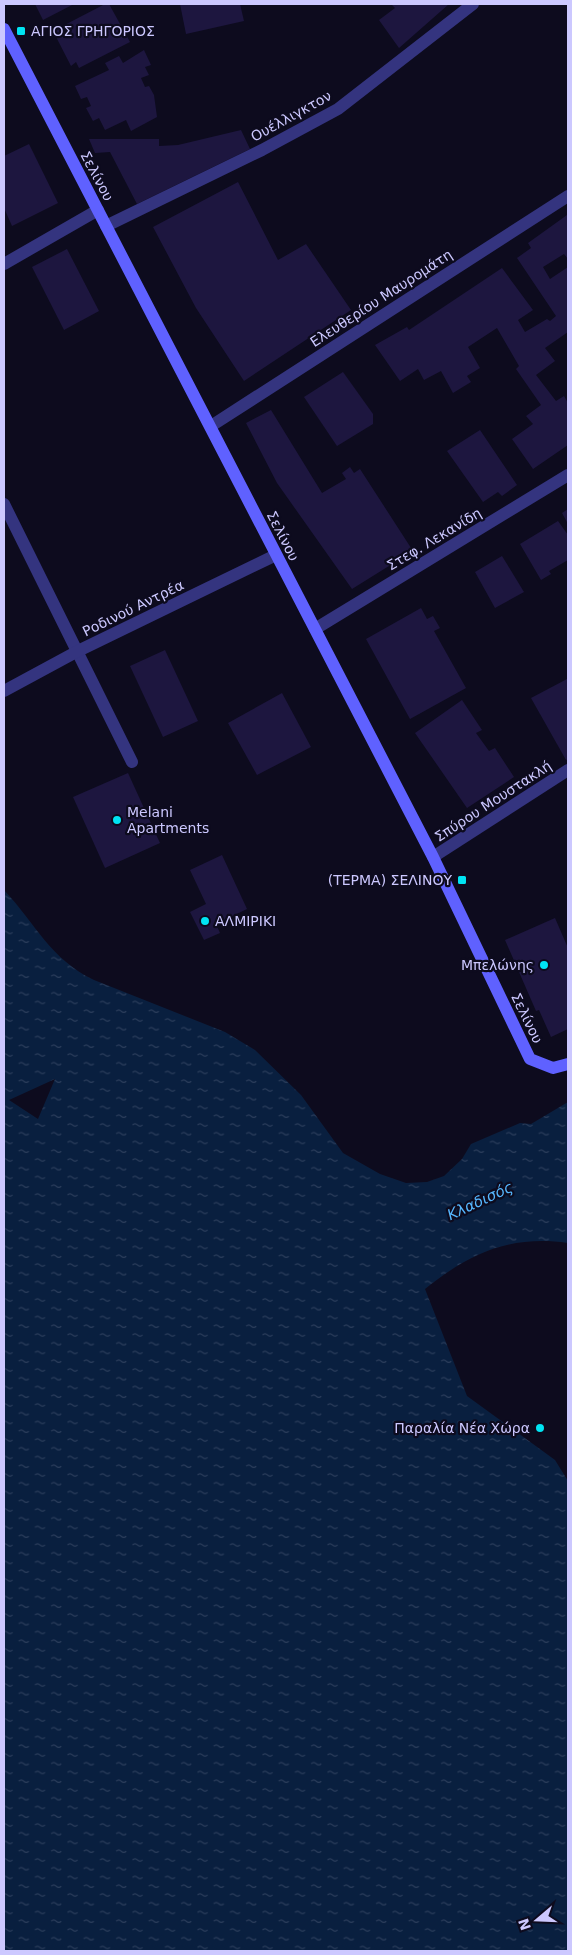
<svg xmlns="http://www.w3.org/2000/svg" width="572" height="1955" viewBox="0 0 572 1955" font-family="'DejaVu Sans',sans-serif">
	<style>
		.water { fill: url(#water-ripples); fill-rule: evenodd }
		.building { fill: #1d163f }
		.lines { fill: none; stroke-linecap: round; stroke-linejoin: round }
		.street { stroke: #34347f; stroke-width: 12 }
		.secondary { stroke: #5f61ff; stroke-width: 12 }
		.poi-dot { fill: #00e4f3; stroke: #0d0b1e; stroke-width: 2 }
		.labels { text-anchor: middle; stroke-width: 4.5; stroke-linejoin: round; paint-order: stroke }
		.poi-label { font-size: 14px; fill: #ccc8ff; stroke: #0d0b1e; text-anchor: start }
		.street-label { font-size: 14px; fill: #ccc8ff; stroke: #0d0b1e }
		.water-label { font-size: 15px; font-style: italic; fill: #56b7ff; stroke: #0d0b1e }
	</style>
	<defs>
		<pattern id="water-ripples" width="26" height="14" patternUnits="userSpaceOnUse" patternTransform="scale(1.25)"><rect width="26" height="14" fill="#091f3f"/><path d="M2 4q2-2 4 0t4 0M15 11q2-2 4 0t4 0" fill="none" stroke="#2c3e5c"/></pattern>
	</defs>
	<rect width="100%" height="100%" fill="#0d0b1e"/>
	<!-- water -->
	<path class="water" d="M4,890C36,924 50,959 94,980L225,1032L255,1050L301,1095L343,1153L380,1174L406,1183L427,1182L444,1176L462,1159L471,1144L520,1123L531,1124L568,1102V1243C510,1235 470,1253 425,1289L467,1396L555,1460L568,1481V1951H4ZM55,1079L38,1119L9,1100Z"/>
	<!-- building -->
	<g class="building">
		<path d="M35,4H74L43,20Z"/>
		<path d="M105,4H109L130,42L79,68L76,62L71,66L53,31Z"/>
		<path d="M180,4H240L244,21L186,34Z"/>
		<path d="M391,4H449L399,48L379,20L395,8Z"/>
		<path d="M144,50L151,65L145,67L149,75L141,78L145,87L149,86L154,95L157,117L131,131L126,120L105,130L99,118L93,121L86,108L91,106L87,97L81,99L75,86L109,70L105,63L119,56L123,63Z"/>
		<path d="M241,130L250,149L137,204L110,152L95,153L89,139H159V146L178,145Z"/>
		<path d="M29,144L58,203L12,226L4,208V156Z"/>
		<path d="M238,182L278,260L306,244L351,310L244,381L196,308L153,227Z"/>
		<path d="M567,215L568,259L564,254L543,267L550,279L568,267V332L545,348L555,361L536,375L556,401L564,396L568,403V445L533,469L512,439L533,424L526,416L541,405L516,369L519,366L497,328L468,347L480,368L467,376L471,382L453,393L441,371L424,380L418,369L400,381L375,345L407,327L409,330L502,268L533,310L518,320L525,332L547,319L550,321L556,316L517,258L531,248L528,243Z"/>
		<path d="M67,249L99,311L64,330L32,267Z"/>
		<path d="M343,372L373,414V424L337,446L304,397Z"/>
		<path d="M271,410L322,493L346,479L342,473L350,467L354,473L360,469L413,551L352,589L277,483L246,423Z"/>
		<path d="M480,430L517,485L502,496L498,492L483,502L447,451Z"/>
		<path d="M568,509V524L562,513Z"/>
		<path d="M558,521L568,535V560L549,571L551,574L541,580L520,544Z"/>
		<path d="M502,556L524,592L495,608L475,572Z"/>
		<path d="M421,608L427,619L433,616L440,628L434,631L466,688L410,719L366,639Z"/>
		<path d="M165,650L198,721L163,737L130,666Z"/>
		<path d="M567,679L568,759L566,760L531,698Z"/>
		<path d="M282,693L311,747L257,775L228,723Z"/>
		<path d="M462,700L482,730L476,733L489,751L495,748L514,777L467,808L415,733Z"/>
		<path d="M128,773L160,843L105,868L73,797Z"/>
		<path d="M222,855L247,909L216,924L220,933L204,940L190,912L206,904L190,870Z"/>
		<path d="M555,918L568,948V1029L551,1037L539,1010L536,1011L505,940Z"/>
	</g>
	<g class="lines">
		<!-- street -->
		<g class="street">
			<path d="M106,226L262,150L338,109L473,4"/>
			<path d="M4,264L98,210"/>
			<path d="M211,426L568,196"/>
			<path d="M4,504L132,762"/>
			<path d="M315,629L568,475"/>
			<path d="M4,691L78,651L276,555"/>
			<path d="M433,857L568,770"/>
		</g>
		<!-- secondary -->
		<path class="secondary" d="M4,29L433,857L530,1059L553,1068L568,1064"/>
	</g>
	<!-- markers -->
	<g class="poi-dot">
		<rect x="16" y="26" width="10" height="10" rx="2.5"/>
		<circle cx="117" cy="820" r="5"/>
		<rect x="457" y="875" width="10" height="10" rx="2.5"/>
		<circle cx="205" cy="921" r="5"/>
		<circle cx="544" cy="965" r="5"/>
		<circle cx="540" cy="1428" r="5"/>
	</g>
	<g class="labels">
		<!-- poi labels -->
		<g class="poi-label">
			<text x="31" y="36">ΑΓΙΟΣ ΓΡΗΓΟΡΙΟΣ</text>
			<text x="127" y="817">Melani<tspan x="127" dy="16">Apartments</tspan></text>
			<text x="452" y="885" text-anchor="end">(ΤΕΡΜΑ) ΣΕΛΙΝΟΥ</text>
			<text x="215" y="926">ΑΛΜΙΡΙΚΙ</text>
			<text x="534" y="970" text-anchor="end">Μπελώνης</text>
			<text x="530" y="1433" text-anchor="end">Παραλία Νέα Χώρα</text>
		</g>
		<!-- street labels -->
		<g class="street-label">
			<text transform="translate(291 116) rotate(-29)" y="5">Ουέλλιγκτον</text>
			<text transform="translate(97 176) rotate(62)" y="5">Σελίνου</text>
			<text transform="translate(381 298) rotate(-33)" y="5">Ελευθερίου Μαυρομάτη</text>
			<text transform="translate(283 536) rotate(63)" y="5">Σελίνου</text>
			<text transform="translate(434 539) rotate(-31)" y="5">Στεφ. Λεκανίδη</text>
			<text transform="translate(133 608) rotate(-26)" y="5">Ροδινού Αντρέα</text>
			<text transform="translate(493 801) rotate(-33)" y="5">Σπύρου Μουστακλή</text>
			<text transform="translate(527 1018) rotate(64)" y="5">Σελίνου</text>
		</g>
		<!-- water labels -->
		<g class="water-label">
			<text transform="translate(480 1201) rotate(-25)" y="5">Κλαδισός</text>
		</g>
	</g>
	<!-- border -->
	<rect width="572" height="1955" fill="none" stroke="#ccc8ff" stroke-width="10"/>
	<!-- north arrow -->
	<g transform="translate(537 1920) rotate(251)" stroke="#0d0b1e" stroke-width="4" paint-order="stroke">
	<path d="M0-4L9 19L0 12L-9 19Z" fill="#ccc8ff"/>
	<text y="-8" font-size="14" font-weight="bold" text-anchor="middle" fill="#ccc8ff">N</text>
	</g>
</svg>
